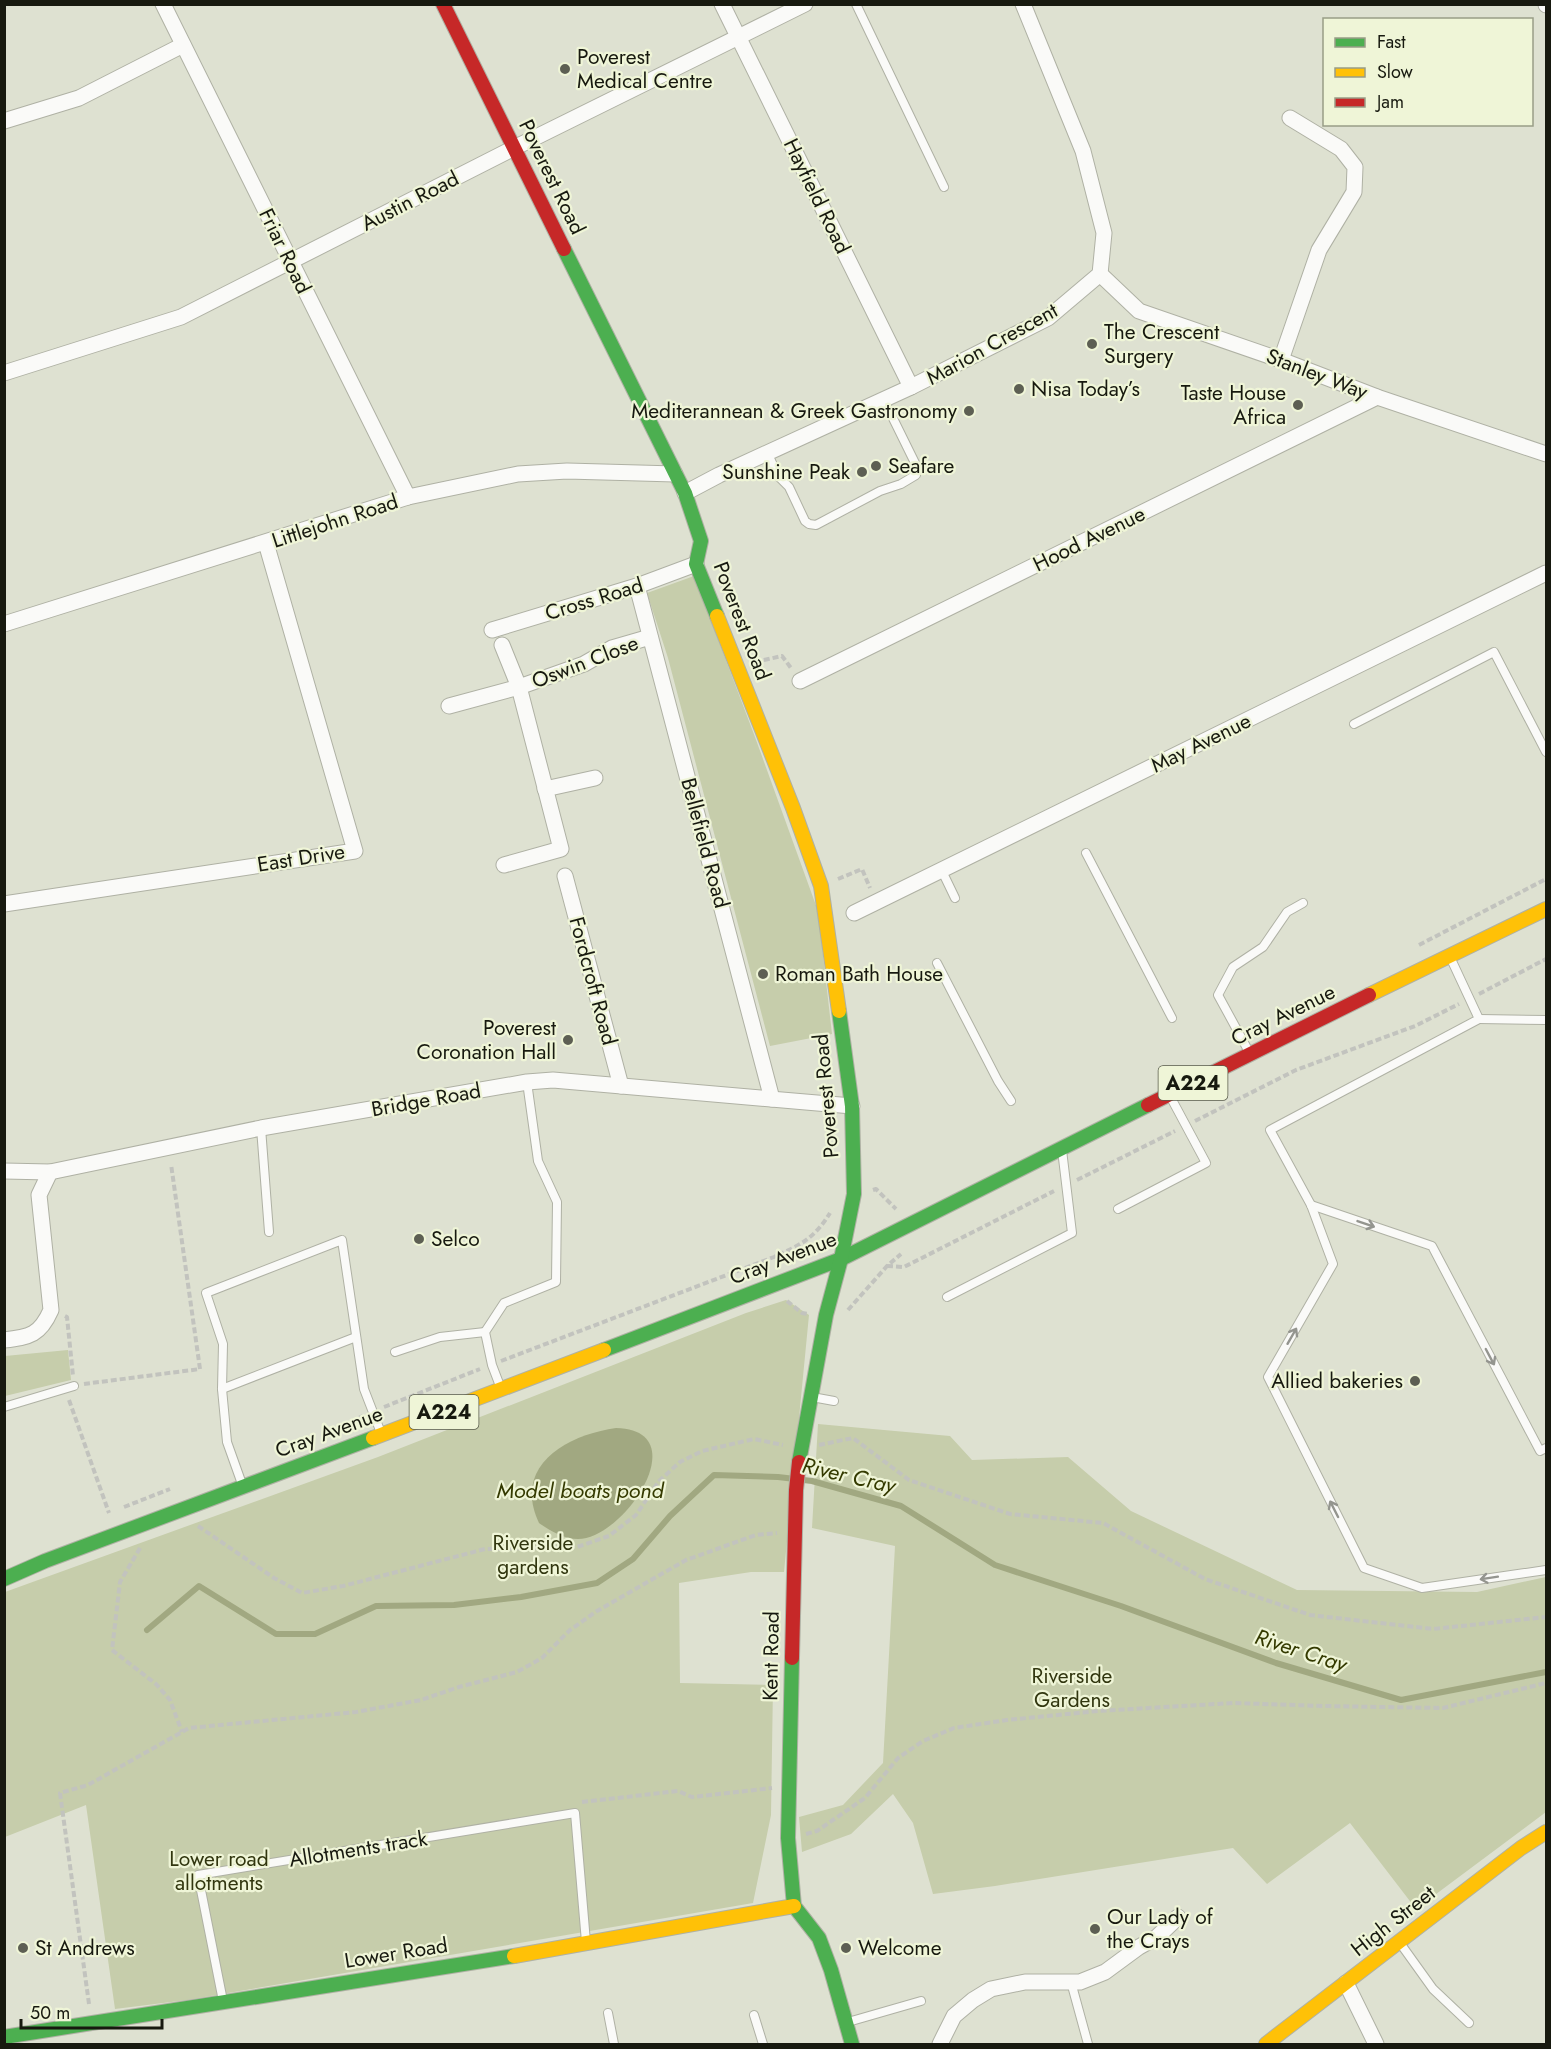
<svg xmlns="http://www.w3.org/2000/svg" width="1551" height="2049" viewBox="0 0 1551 2049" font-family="Jost,sans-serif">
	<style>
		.green { fill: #c6cdab }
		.water { fill: #a1a881 }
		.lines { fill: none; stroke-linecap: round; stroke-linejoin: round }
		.stream { stroke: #a1a881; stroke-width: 6 }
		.lane-casing { stroke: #afb1a4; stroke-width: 10 }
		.street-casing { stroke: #afb1a4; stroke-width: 17 }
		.fast-casing { stroke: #afb1a4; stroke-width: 16 }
		.slow-casing { stroke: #afb1a4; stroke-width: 16 }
		.jam-casing { stroke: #afb1a4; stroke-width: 16 }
		.path { stroke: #c2c3be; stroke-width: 4; stroke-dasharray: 6 3; stroke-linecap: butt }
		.lane { stroke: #fafaf8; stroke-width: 8 }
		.street { stroke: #fafaf8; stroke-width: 15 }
		.fast { stroke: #4caf50; stroke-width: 14 }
		.slow { stroke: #ffc107; stroke-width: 14 }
		.jam { stroke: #c62828; stroke-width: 14 }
		.oneway { stroke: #94958f }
		.poi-dot { fill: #5d5f53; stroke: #eff5d7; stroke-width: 2 }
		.labels { text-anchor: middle; stroke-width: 4.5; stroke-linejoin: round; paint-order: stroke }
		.shield { fill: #eff5d7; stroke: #585b4b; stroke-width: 1.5 }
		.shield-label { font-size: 20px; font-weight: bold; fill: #17190f }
		.poi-label { font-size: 21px; fill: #17190f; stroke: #eff5d7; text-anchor: start }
		.street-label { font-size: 21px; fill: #17190f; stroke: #eff5d7 }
		.park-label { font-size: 21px; fill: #31360f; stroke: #eff5d7 }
		.water-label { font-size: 22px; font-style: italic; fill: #343a00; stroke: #eff5d7 }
	</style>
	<rect width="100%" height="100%" fill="#dee1d1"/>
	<!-- green -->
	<g class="green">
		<path d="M694,576L755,737L818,911L832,1034L770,1046L668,658L647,593Z"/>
		<path d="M786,1300L809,1315L784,1572H751L679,1583L680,1683L773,1685L771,1815L753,1903L187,2000L115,2009L86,1805L5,1837V1592L378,1457L746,1313Z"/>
		<path d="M68,1350L71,1380L5,1396V1356Z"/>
		<path d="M818,1424L950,1436L972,1460L1068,1457L1131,1511L1297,1590L1477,1592L1546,1577V1812L1416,1909L1350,1823L1267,1884L1233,1848L995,1886L933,1894L913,1823L893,1794L851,1834L802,1852L799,1817L843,1805L883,1763L895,1546L812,1528Z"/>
	</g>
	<!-- water -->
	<path class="water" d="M616,1428C697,1430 624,1539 578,1539C564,1539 550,1531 539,1523C512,1466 566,1435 616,1428Z"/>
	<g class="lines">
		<!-- stream -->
		<path class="stream" d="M147,1630L199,1586L276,1634H315L376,1606L454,1605L521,1597L597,1583L633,1559L670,1516L714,1475L778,1477L812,1481L901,1506L995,1565L1121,1606L1276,1663L1401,1700L1546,1672"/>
		<defs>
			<g id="lane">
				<path d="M856,4L944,187"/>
				<path d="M767,452L778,476L789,487L805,521L809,524L816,525L880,491L901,484L916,475V465L884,400"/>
				<path d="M1354,724L1494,652L1546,752"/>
				<path d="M1086,853L1172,1018"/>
				<path d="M942,871L955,898"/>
				<path d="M1451,959L1479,1019L1270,1130L1311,1205L1333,1264L1268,1377L1364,1568L1422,1588L1546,1570"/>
				<path d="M937,963L998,1081L1011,1101"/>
				<path d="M1479,1019L1546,1020"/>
				<path d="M1248,1050L1218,995L1233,967L1263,947L1287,912L1303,903"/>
				<path d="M261,1128L269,1232"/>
				<path d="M1311,1205L1432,1246L1540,1451L1546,1448"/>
				<path d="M1118,1209L1206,1163L1170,1096"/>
				<path d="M947,1297L1072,1233L1062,1150"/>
				<path d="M395,1352L440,1337L485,1332"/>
				<path d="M500,1386L492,1365L485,1332L504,1303L556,1282L557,1202L538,1161L527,1082"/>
				<path d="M222,1389L356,1337"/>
				<path d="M812,1397L834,1401"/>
				<path d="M4,1407L74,1386"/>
				<path d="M242,1484L227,1442L222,1389L223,1344L206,1293L342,1240L364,1389L381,1433"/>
				<path d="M1400,1943L1433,1989L1469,2023"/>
				<path d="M1071,1982L1088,2044"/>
				<path d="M223,2001L198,1875L575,1813L586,1942"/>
				<path d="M608,2013L614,2044"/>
				<path d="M754,2015L763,2044"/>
				<path d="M848,2022L921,2001"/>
			</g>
			<g id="street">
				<path d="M163,4L408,497"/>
				<path d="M722,4L911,387"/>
				<path d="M1546,4V5"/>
				<path d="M4,121L79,98L183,45"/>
				<path d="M1100,274L1139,311L1281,360L1377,397L1546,454"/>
				<path d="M1281,360L1319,250L1354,192L1355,167L1341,149L1290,118"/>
				<path d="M4,373L181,317L514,148L805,4"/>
				<path d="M685,493L719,475L911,387L1048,318L1100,274L1104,233L1083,151L1023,4"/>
				<path d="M637,586L772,1099"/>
				<path d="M4,624L408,497L518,474L567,471L675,474"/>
				<path d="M492,630L637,586L696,564"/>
				<path d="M502,645L519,687L561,849L504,865"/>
				<path d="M800,681L1377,397"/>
				<path d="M449,706L519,687L584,664L612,648L650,637"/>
				<path d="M545,789L595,778"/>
				<path d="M565,876L621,1086"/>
				<path d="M4,904L355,851L266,543"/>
				<path d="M854,913L1546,573"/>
				<path d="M4,1171L50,1172L261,1128L527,1082L553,1080L852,1106"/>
				<path d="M4,1340C30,1337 40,1335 51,1310L39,1195L50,1172"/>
				<path d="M1346,1983L1376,2044"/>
				<path d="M940,2044L954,2016L973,2000L991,1989L1025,1982H1080L1105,1972L1139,1947L1157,1937L1178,1917"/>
			</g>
			<g id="fast">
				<path d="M564,249L685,493L701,541L696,564L717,616"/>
				<path d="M604,1350L841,1259L1148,1105"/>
				<path d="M799,1462L826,1315L841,1259L854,1194L852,1106L839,1011"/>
				<path d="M4,1579L45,1561L373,1438"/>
				<path d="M792,1658L788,1838L794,1906L819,1938L831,1970L852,2044"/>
				<path d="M4,2037L514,1956"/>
			</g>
			<g id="slow">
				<path d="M717,616L793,808L821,886L839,1011"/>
				<path d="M1369,995L1546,909"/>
				<path d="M373,1438L604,1350"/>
				<path d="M514,1956L794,1906"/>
				<path d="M1266,2044L1521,1848L1546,1832"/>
			</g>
			<g id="jam">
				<path d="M443,4L564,249"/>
				<path d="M1148,1105L1369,995"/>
				<path d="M792,1658L796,1490L799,1462"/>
			</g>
		</defs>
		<!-- lane casing -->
		<use href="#lane" class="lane-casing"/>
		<!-- street casing -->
		<use href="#street" class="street-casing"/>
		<!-- fast casing -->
		<use href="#fast" class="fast-casing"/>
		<!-- slow casing -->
		<use href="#slow" class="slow-casing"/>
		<!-- jam casing -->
		<use href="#jam" class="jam-casing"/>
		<!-- path -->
		<g class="path">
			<path d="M755,662L782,656L791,668"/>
			<path d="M838,879L862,869L870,888"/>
			<path d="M1419,945L1546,879"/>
			<path d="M1479,994L1546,959"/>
			<path d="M1195,1121L1296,1070L1415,1026L1459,1004"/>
			<path d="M1077,1180L1175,1131"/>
			<path d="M873,1190L876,1189L896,1209"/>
			<path d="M887,1266L904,1267L1054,1191"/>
			<path d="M787,1301L802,1313L808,1314"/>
			<path d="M848,1310L887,1266L901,1254"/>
			<path d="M65,1316L67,1317L73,1376"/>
			<path d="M501,1361L774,1257C800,1245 814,1239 830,1213"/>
			<path d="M84,1384L200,1369L171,1164"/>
			<path d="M69,1400L109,1513"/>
			<path d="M384,1407L480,1369"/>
			<path d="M343,1425L363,1416"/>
			<path d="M819,1445L853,1438L909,1480L1010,1514L1103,1523L1205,1579L1310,1615L1433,1629L1546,1617"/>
			<path d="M124,1507L170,1489"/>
			<path d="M198,1526L274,1578L302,1593L343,1586L485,1549L577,1547L609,1536L636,1515L659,1481L680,1462L702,1451L754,1439L783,1445"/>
			<path d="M140,1548L120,1582L112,1650L156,1684L170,1700L182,1732"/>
			<path d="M582,1802L678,1791L692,1797L772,1788"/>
			<path d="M806,1834L817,1831L865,1798L898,1758L923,1741L954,1728L1007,1720L1098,1711L1233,1703L1324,1706L1443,1708L1546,1683"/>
			<path d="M89,2004L60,1793L88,1785L189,1728L356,1712L421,1700L459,1687L517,1672L542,1658L570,1630L597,1611L686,1560L756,1535L777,1533"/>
		</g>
		<!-- lane -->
		<use href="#lane" class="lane"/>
		<!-- street -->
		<use href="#street" class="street"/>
		<!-- fast -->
		<use href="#fast" class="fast"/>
		<!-- slow -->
		<use href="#slow" class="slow"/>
		<!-- jam -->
		<use href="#jam" class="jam"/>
	</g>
	<!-- one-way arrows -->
	<defs><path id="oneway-shaft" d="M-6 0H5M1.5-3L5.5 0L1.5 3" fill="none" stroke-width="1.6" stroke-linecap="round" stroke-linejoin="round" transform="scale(1.5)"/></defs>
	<g class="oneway">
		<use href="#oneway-shaft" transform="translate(1366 1224) rotate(19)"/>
		<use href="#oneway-shaft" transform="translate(1292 1336) rotate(-60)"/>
		<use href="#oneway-shaft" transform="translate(1490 1357) rotate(62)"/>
		<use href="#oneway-shaft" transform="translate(1334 1509) rotate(-117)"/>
		<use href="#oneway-shaft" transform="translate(1489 1578) rotate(171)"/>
	</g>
	<!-- markers -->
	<g class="poi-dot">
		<circle cx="565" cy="69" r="6"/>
		<circle cx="1092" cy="344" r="6"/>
		<circle cx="1019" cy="389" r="6"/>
		<circle cx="1298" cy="405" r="6"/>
		<circle cx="969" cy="411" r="6"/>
		<circle cx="876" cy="466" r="6"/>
		<circle cx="862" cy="472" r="6"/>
		<circle cx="763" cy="974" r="6"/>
		<circle cx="568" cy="1040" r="6"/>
		<circle cx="419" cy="1239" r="6"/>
		<circle cx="1415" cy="1381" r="6"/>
		<circle cx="1095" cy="1929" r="6"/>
		<circle cx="23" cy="1948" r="6"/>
		<circle cx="846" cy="1948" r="6"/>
	</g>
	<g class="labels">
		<!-- shield labels -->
		<g class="shield">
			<rect x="1158.5" y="1066" width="69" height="34" rx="4.5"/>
			<rect x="409.5" y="1395" width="69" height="34" rx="4.5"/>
		</g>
		<g class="shield-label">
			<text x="1193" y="1090">A224</text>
			<text x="444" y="1419">A224</text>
		</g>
		<!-- poi labels -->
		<g class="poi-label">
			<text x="577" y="64">Poverest<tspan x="577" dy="24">Medical Centre</tspan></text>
			<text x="1104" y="339">The Crescent<tspan x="1104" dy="24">Surgery</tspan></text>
			<text x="1031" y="396">Nisa Today’s</text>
			<text x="1286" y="400" text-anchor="end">Taste House<tspan x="1286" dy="24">Africa</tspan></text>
			<text x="957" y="418" text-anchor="end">Mediterannean &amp; Greek Gastronomy</text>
			<text x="888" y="473">Seafare</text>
			<text x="850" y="479" text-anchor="end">Sunshine Peak</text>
			<text x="775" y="981">Roman Bath House</text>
			<text x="556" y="1035" text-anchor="end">Poverest<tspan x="556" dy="24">Coronation Hall</tspan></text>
			<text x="431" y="1246">Selco</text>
			<text x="1403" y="1388" text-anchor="end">Allied bakeries</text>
			<text x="1107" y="1924">Our Lady of<tspan x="1107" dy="24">the Crays</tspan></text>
			<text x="35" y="1955">St Andrews</text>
			<text x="858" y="1955">Welcome</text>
		</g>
		<!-- street labels -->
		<g class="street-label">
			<text transform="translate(552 177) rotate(64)" y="7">Poverest Road</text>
			<text transform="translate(817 196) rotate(64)" y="7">Hayfield Road</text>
			<text transform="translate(410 201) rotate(-27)" y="7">Austin Road</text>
			<text transform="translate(285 251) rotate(64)" y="7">Friar Road</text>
			<text transform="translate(992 344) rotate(-29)" y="7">Marion Crescent</text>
			<text transform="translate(1317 374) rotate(21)" y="7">Stanley Way</text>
			<text transform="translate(335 521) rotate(-18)" y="7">Littlejohn Road</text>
			<text transform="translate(1089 539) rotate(-26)" y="7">Hood Avenue</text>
			<text transform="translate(594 599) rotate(-17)" y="7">Cross Road</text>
			<text transform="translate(742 621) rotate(69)" y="7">Poverest Road</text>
			<text transform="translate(585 662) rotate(-21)" y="7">Oswin Close</text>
			<text transform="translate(1201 743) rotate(-26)" y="7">May Avenue</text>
			<text transform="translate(705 843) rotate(75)" y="7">Bellefield Road</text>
			<text transform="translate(301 858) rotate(-9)" y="7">East Drive</text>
			<text transform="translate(593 981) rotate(75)" y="7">Fordcroft Road</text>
			<text transform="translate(1283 1015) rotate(-26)" y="7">Cray Avenue</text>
			<text transform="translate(826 1096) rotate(-95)" y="7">Poverest Road</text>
			<text transform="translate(426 1100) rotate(-10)" y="7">Bridge Road</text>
			<text transform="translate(783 1258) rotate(-21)" y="7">Cray Avenue</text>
			<text transform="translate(329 1432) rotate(-20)" y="7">Cray Avenue</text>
			<text transform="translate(771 1656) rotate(-89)" y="7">Kent Road</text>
			<text transform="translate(358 1849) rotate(-9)" y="7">Allotments track</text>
			<text transform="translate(1393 1921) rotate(-38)" y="7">High Street</text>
			<text transform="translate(396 1953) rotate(-9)" y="7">Lower Road</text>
		</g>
		<!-- park labels -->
		<g class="park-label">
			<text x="533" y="1550">Riverside<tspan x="533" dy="24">gardens</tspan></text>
			<text x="1072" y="1683">Riverside<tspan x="1072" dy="24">Gardens</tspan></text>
			<text x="219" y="1866">Lower road<tspan x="219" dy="24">allotments</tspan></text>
		</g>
		<!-- water labels -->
		<g class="water-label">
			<text transform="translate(849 1475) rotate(13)" y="8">River Cray</text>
			<text x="580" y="1498">Model boats pond</text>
			<text transform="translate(1301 1650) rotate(18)" y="8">River Cray</text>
		</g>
	</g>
	<!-- border -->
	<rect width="1551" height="2049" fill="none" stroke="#17190f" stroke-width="12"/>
	<!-- legend -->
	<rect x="1323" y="18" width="210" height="108" fill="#eff5d7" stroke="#999d87" stroke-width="1.5"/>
	<rect x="1335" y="38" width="30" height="9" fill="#4caf50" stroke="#999d87" stroke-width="1.5"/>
	<text x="1377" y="48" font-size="18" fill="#17190f">Fast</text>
	<rect x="1335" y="68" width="30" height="9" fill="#ffc107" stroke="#999d87" stroke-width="1.5"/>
	<text x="1377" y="78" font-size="18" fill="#17190f">Slow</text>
	<rect x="1335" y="98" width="30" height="9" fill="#c62828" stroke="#999d87" stroke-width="1.5"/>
	<text x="1377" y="108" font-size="18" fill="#17190f">Jam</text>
	<!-- scale -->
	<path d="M21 2019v9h141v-9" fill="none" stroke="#17190f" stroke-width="3"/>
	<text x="30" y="2019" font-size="18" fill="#17190f" stroke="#eff5d7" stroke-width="4.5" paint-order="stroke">50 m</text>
</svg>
